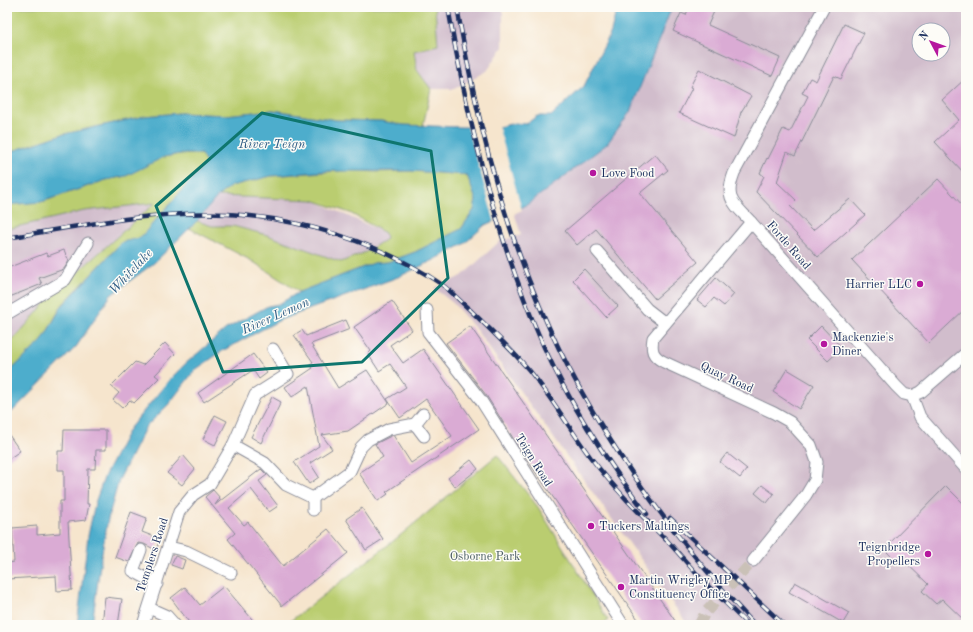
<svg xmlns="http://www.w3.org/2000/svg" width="973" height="632" viewBox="0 0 973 632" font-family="'Old Standard TT',serif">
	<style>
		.industrial { fill: #d1bdcc; fill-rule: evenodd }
		.green { fill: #bacd70; stroke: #6a7e67 }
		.water { fill: #4dadcc; stroke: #346e95 }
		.pier { fill: #f6e5cd }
		.building { fill: #daabd4 }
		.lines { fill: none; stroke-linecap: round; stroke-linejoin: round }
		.minor-tunnel { stroke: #cac1b7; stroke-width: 11; stroke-dasharray: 11 5.5; stroke-linecap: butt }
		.minor-casing { stroke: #888a96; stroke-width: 13 }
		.minor { stroke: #fff; stroke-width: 11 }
		.rail-casing { stroke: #1b2f5e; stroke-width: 4.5 }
		.rail { stroke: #fdfcf7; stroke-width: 3; stroke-dasharray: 9; stroke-linecap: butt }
		.marked { fill: none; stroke: #0f766e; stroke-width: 3; stroke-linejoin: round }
		.poi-dot { fill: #b5179e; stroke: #fdfcf7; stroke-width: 1.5 }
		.labels { text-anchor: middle; stroke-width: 3; stroke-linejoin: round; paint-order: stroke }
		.poi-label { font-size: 12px; fill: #1b2f5e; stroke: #fdfcf7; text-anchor: start }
		.street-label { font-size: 12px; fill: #1b2f5e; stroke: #fdfcf7 }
		.park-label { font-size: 12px; fill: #4b5e63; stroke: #fdfcf7 }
		.water-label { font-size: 13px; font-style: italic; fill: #2c5b84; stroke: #fdfcf7 }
	</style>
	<rect width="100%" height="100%" fill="#fdfcf7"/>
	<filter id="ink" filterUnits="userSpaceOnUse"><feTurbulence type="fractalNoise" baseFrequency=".025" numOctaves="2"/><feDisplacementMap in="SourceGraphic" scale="8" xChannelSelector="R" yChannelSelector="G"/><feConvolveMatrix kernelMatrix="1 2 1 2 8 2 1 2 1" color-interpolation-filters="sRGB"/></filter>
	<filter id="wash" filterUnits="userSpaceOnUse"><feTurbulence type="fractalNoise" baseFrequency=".012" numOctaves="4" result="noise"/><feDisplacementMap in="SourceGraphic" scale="16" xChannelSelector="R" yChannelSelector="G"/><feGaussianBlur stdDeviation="0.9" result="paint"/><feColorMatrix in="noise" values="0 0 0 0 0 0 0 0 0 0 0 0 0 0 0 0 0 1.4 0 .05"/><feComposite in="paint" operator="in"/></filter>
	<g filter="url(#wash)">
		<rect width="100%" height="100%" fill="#f6e5cd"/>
		<!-- industrial -->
		<g class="industrial">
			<path d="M435,7H503V47L487,71L454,89H431L418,70L414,60V51L438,45Z"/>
			<path d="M672,7H966V625H688L474,327L453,303L434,288L462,276L500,241L521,235L514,212L607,144L630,112ZM919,30H943V54H919Z"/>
			<path d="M218,196L313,200L385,233L386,239L366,252L341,262L267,235L233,226H212L197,221Z"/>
			<path d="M156,202L54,293L7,347V229L84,211Z"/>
		</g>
		<!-- green -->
		<g class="green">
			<path d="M7,7H435L438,45L414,51L417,70L431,89L423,126L403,125L381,121L336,120L273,110L226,115L180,113L145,116L60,135L7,153Z"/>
			<path d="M179,154H202L206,163L140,238L122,242L62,305L42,341L7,374V347L54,293L155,203L84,211L7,229V205L45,201L106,180L126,176L160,158Z"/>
			<path d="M351,170L375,172L412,171L467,175L476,200L474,210L461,229L415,252L388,262L374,263L299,292L252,261L189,228L197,221L212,226H233L267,235L341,262L366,252L386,239L385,233L350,213L313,200L218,196L231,186L271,176Z"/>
			<path d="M497,455L538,507L608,620L602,625H291L289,622L397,538Z"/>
		</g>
		<!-- water -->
		<path class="water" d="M617,7H672L630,112L607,144L528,204L514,212L485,225L464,244L434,260L398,277L280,320L224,350L195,370L168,405L145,428L119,480L108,519L101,558L92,625H77L88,536L95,503L105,475L129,429L170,379L184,365L226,329L268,306L279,304L299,292L374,263L388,262L415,252L461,229L474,210L476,200L467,175L412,171H327L271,176L231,186L218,196L197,221L154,263L111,295L76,347L7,417V374L42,341L62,306L122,242L140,238L206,163L201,154H179L164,157L126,176L106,180L41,202L7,205V153L60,135L145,116L180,113L226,115L273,110L336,120L381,121L403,125L462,127H498L515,123L526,124L537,116H551L584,86L611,32Z"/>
		<!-- pier -->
		<path class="pier" d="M467,125H498L522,210L495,223Z"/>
		<g id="blocks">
			<!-- building -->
			<g class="building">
				<path d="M689,7H716L708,25L780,58L772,76L673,31L681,13L686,15Z"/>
				<path d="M844,24L864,33L841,79L834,76L795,156L787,152L777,182L796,200L790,206L813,230L850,199L865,215L818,257L756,192L764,176L760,173L767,158L768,159L783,129L790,132L808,96L802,93L810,78L816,81Z"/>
				<path d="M699,69L751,96L741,112L734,138L679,113L692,88L690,87Z"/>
				<path d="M966,78V175L935,142L959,120L942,100Z"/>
				<path d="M655,154L668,170L640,193L698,262L655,299L596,229L577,245L565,231Z"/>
				<path d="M938,179L966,209V308L929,343L852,260Z"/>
				<path d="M64,250L69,261L64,269L39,278L42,284L7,298V268L46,253L48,256Z"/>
				<path d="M584,269L618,306L606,317L573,280Z"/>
				<path d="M716,278L734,294L724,306L714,298L706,307L697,300Z"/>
				<path d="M392,301L412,330L390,345L403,363L423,349L479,429L386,492L388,494L378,501L359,473L383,457L375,444L393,435L411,463L452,436L426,399L400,418L387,399L406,387L390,364L379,371L368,354L371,351L354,327Z"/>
				<path d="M346,320L350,329L311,344L338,388L367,370L389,403L348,431L322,435L332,449L310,463L319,477L309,484L294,462L319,446L308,386L292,397L285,387L313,368L310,364L313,362L294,335L302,330L306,336Z"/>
				<path d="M470,326L678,625H642L523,454L486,395L446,343Z"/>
				<path d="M821,326L842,348L828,361L807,340Z"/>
				<path d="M165,343L175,354L155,375L159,378L134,403L130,400L122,408L113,400L119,393L111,386L135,362L143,365Z"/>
				<path d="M253,354L267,373L259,379L253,370L204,402L198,393Z"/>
				<path d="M787,369L814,385L799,409L773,392Z"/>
				<path d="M272,397L281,402L261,443L251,437Z"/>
				<path d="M215,415L227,421L215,445L203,439Z"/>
				<path d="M64,430H106V450H96L95,469H88L87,504H89L86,520L68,522L72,590L57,591L56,576L8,579L7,563L14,562L12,528L37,526V535L60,533V501H64V470H58V451H63Z"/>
				<path d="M7,432L20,451L7,460Z"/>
				<path d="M727,453L747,469L740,478L720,462Z"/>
				<path d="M183,455L195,469L182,485L167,473Z"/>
				<path d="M471,460L478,469L455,487L448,478Z"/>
				<path d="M261,469L267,475L259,481L278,506L269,512L251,489L229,508L244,525L248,522L283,566L328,529L348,553L282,606L228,539L235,533L205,497L213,490L220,498L215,505Z"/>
				<path d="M762,485L774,494L767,503L755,493Z"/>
				<path d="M946,486L966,506V622L942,599L936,604L922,591L928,584L903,560L899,564L884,549Z"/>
				<path d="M362,508L383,539L366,550L346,519Z"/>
				<path d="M131,512L147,518L142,532L160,539L156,550L144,544L138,543L129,562L115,557Z"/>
				<path d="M175,556L185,560L182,569L171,565Z"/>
				<path d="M795,582L849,613L843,623L789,592Z"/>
				<path d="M224,586L257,625H191L171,598L185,587L200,605Z"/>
				<path d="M105,597L122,599L118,625H102Z"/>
			</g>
		</g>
	</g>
	<g filter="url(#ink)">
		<use href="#blocks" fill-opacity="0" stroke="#888a96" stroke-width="1"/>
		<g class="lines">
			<!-- minor-tunnel -->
			<path class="minor-tunnel" d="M699,625L705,613L753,561"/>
			<defs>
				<g id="minor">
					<path d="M824,7L734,173C724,200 734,203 751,222L896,386L904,394L912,396"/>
					<path d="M751,222L653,338C651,350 652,356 664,362L774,413L790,422L811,445L817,462L815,480L806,495L753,561"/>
					<path d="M597,251L647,309L665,323"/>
					<path d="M427,310L428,332L480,399L623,625"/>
					<path d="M7,314L65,280L88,243"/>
					<path d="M912,396L920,417L966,469"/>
					<path d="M912,396L921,392L966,353"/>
					<path d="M423,414L415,424L424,436"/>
					<path d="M233,445L265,463L286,485L313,498L350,471L361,447L368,440L389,429L415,424"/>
					<path d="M313,498V510"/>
					<path d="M169,547L186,551L231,573"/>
					<path d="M141,550L133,571L157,584"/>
					<path d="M149,608L167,616L175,625"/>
					<path d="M143,625L179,512L193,495L210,484L233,445L255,395L288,374L273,349"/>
				</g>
			</defs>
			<!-- minor casing -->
			<use href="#minor" class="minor-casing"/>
			<!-- minor -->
			<use href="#minor" class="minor"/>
			<defs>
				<g id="rail">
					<path d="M448,7C467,118 498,244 544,347C571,406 608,463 647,514"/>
					<path d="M457,7C475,109 499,212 540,307C589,423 669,534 755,625"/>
					<path d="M7,238C79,226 154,210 228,214C300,218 381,243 441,284C451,291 459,300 468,308C489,328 510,348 529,370C552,398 570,429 591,458C614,488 640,514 666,540"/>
					<path d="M670,518L784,625"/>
					<path d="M664,537L703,581L748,625"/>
				</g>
			</defs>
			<!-- rail casing -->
			<use href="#rail" class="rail-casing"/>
			<!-- rail -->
			<use href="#rail" class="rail"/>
		</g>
	</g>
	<!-- marked area -->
	<path class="marked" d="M262,113L431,151L448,278L362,362L223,372L156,206Z"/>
	<!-- markers -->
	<g class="poi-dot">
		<circle cx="593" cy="173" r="4"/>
		<circle cx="920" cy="284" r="4"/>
		<circle cx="824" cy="344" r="4"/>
		<circle cx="591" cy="526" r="4"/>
		<circle cx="928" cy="554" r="4"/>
		<circle cx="621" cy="587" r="4"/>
	</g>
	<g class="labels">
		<!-- poi labels -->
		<g class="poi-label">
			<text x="601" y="177">Love Food</text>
			<text x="912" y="288" text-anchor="end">Harrier LLC</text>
			<text x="832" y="341">Mackenzie's<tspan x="832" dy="14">Diner</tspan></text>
			<text x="599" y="530">Tuckers Maltings</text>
			<text x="920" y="551" text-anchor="end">Teignbridge<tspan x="920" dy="14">Propellers</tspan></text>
			<text x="629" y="584">Martin Wrigley MP<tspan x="629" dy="14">Constituency Office</tspan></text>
		</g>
		<!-- street labels -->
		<g class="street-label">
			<text transform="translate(789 245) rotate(49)" y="4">Forde Road</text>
			<text transform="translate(727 377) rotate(25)" y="4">Quay Road</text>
			<text transform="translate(534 460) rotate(58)" y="4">Teign Road</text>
			<text transform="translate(152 555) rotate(-72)" y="4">Templers Road</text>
		</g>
		<!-- park labels -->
		<g class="park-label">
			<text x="485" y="560">Osborne Park</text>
		</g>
		<!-- water labels -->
		<g class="water-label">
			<text x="272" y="148">River Teign</text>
			<text transform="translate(130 271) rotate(-47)" y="5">Whitelake</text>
			<text transform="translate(275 315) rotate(-24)" y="5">River Lemon</text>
		</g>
	</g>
	<!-- margin -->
	<rect width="973" height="632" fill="none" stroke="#fdfcf7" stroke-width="24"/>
	<!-- north arrow -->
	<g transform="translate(931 42) rotate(311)"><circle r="19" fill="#fdfcf7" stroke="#a3aaba"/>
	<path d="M0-3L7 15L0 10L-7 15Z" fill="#b5179e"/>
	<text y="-6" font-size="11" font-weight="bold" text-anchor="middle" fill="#1b2f5e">N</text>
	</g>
</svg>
